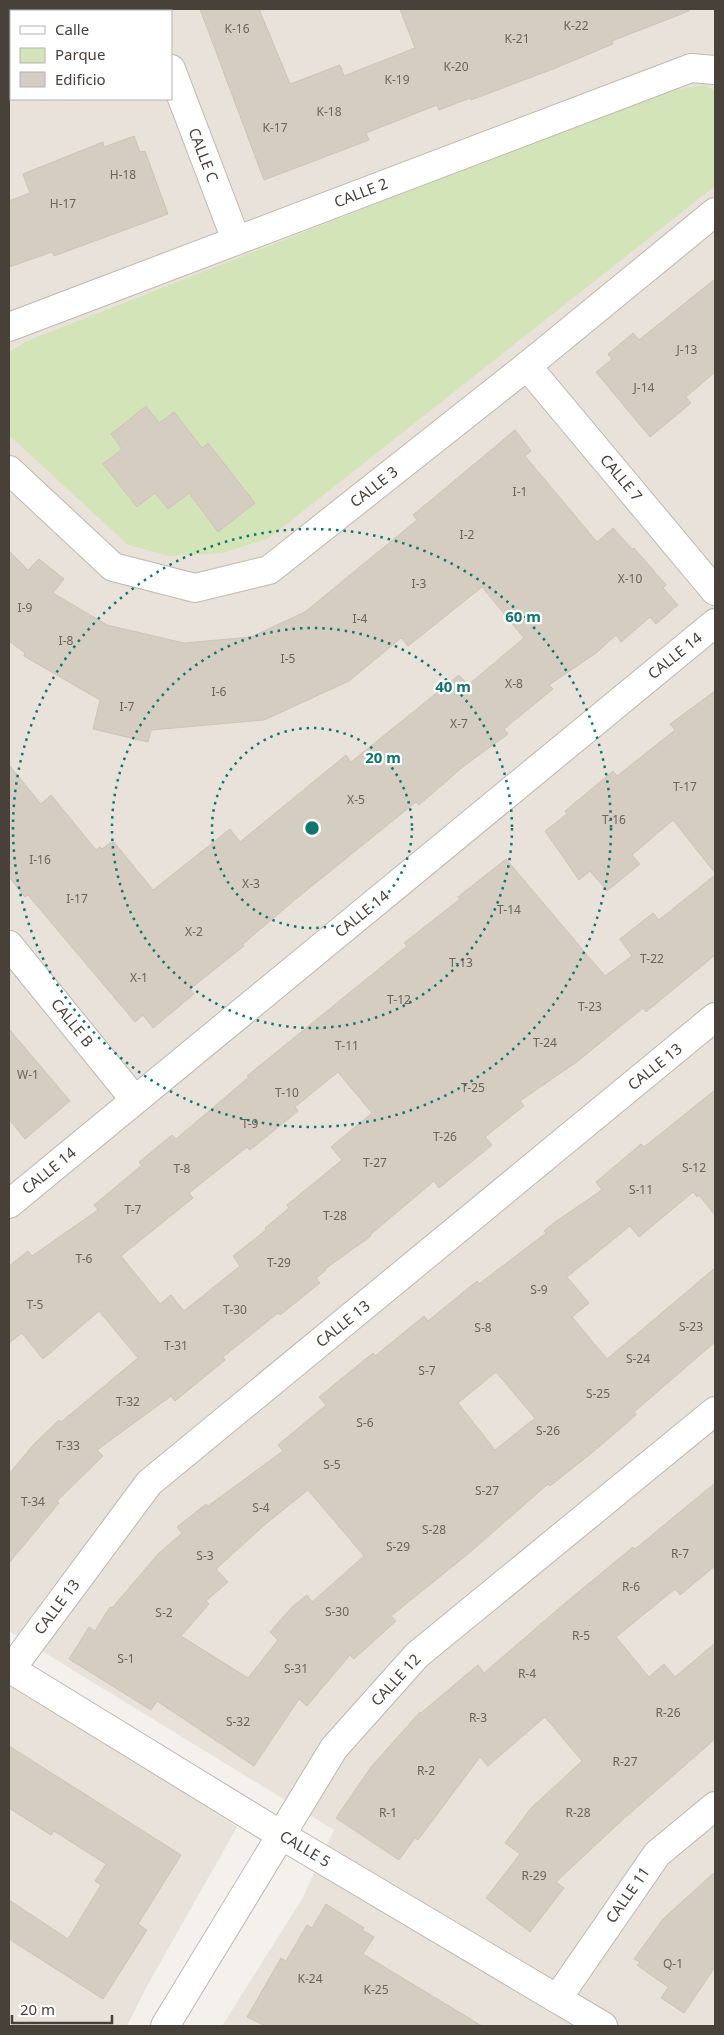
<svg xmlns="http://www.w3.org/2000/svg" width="724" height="2035" viewBox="0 0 724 2035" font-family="'Noto Sans',sans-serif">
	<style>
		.residential { fill: #e8e2da; fill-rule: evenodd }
		.green { fill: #d4e4b9 }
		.building { fill: #d5ccc2; stroke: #cfc3b6; fill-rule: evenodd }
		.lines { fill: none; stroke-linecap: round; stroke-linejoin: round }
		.street-casing { stroke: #bfb8af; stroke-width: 30 }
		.street { stroke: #fff; stroke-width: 28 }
		.ring { fill: none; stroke: #0f766e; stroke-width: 2.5; stroke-dasharray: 2.5 5 }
		.labels { text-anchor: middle; stroke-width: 4.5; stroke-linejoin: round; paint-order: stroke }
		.number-label { font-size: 12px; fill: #6b645c }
		.street-label { font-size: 15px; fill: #48413a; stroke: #fff }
		.centre { fill: #0f766e; stroke: #fff; stroke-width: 2.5 }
		.ring-label { font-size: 15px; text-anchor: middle; font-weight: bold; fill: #0f766e; stroke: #fff; stroke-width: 4.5; stroke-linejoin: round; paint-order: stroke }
	</style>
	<rect width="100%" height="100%" fill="#f4f1ec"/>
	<!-- residential -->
	<g class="residential">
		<path d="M9,9H715V2026H222L302,1899L334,1830L9,1631ZM11,11H171V99H11Z"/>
		<path d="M9,1684L71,1715L237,1827L147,1986L127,2026H9Z"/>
	</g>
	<!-- green -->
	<path class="green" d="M703,85L715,90V186L269,538L223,553L170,556L128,545L9,435V352L27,341L658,93Z"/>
	<!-- building -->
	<g class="building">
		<path d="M200,9H259L290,84L340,65L344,76L415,48L400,9H689V11L612,41L613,44L553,69L471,100L470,98L439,110L437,105L366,133L369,140L264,180Z"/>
		<path d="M134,136L140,152L145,151L168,214L54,256L52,252L9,267V201L30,193L23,174L103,142L104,147Z"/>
		<path d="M715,279V372L686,397L691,403L650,437L596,372L612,359L608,354L633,333L639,340Z"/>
		<path d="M146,406L159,423L174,412L202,448L208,443L255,503L218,532L189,493L168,509L155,493L137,507L103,464L122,449L111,434Z"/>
		<path d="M515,430L531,451L525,456L597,542L613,528L632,549L634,548L666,585L663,588L678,605L656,624L650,617L621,642L616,635L596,653L549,685L553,689L504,729L508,734L464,766L419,805L416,802L297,898L243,944L244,946L190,989L194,994L153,1028L143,1015L135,1022L28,895L25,897L9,877V765L41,804L51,795L96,850L100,847L102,849L113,841L153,890L230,829L240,842L346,755L351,762L459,675L468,685L524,638L482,587L408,646L401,638L349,681L264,720L151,730L148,742L93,729L100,700L24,656L25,653L9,641V551L28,570L39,559L64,579L53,593L107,625L184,643L251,637L305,612L417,520L413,515Z"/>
		<path d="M715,691V873L673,820L632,855L640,864L607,891L590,871L579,880L545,831L567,814L565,811L613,771L617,776L675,730L670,724Z"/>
		<path d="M506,859L605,976L632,956L620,939L653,913L659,920L715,875V955L646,1012L643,1008L578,1061L520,1101L524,1106L485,1137L492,1145L439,1188L434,1181L370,1235L371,1236L325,1269L326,1270L316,1278L320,1283L280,1315L278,1313L223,1357L225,1360L175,1401L171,1396L97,1450L103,1456L57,1501L59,1503L9,1563V1474L34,1444L59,1420L61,1422L138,1358L99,1311L43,1359L22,1333L9,1343V1266L28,1251L32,1256L98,1210L94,1205L142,1165L139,1162L172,1135L176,1139L249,1077L247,1076L407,946L404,943L460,899L458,897ZM338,1072L372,1113L331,1147L342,1160L287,1205L289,1208L265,1228L266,1230L233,1256L240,1266L184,1311L171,1295L160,1304L121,1256L193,1198L189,1193L247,1147L250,1150L298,1111L295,1107Z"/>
		<path d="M9,1029L70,1101L25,1139L9,1119Z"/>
		<path d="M715,1090V1215L699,1195L697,1197L693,1192L639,1237L630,1226L567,1277L589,1303L572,1317L607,1359L715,1268V1342L634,1412L636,1415L593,1452L550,1486L548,1484L468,1554L391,1616L396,1621L354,1659L350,1655L307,1706L299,1699L254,1766L157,1701L151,1710L69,1659L89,1627L95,1631L110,1607L112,1608L158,1554L182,1533L177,1527L206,1504L208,1506L283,1451L278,1445L326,1405L319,1397L373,1353L375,1356L424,1316L428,1321L477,1281L479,1284L546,1233L544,1231L555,1222L602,1190L596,1182L641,1144L644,1147ZM496,1372L535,1418L495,1450L458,1403ZM308,1490L364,1556L312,1602L307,1595L292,1607L270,1632L278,1640L248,1678L181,1636L209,1604L206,1601L228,1582L216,1569L268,1522Z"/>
		<path d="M715,1483V1566L680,1595L675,1589L616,1637L649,1677L664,1664L675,1677L715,1643V1739L619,1823L556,1882L564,1888L530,1932L486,1898L520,1854L505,1843L531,1808L582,1761L545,1717L488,1766L480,1757L418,1840L415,1838L399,1860L336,1818L371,1767L420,1712L421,1713L478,1665L484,1673L564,1604L633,1547L635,1549Z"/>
		<path d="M9,1746L181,1855L138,1924L147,1930L103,1999L9,1939V1900L68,1939L101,1885L95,1881L106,1864L54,1831L51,1835L9,1808Z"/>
		<path d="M715,1872V1967L684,2013L661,1998L668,1987L637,1965L640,1962L634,1959L663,1919Z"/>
		<path d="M326,1904L364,1928L362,1930L374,1937L363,1954L482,2026H265L247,2017L281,1958L286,1961L307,1925L312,1928Z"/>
	</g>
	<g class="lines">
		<defs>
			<g id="street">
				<path d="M148,9L149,11"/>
				<path d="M171,69L236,240"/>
				<path d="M9,327L691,68L715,70"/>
				<path d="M527,366L715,591"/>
				<path d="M9,470L113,567L195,588L269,570L527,366L715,212"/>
				<path d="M9,945L135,1100"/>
				<path d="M9,1204L715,623"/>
				<path d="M9,1668L281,1835L603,2026"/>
				<path d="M11,1669L149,1483L715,1017"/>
				<path d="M557,1999L657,1854L715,1806"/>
				<path d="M165,2026L334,1748L417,1655L715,1411"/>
			</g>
		</defs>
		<!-- street casing -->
		<use href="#street" class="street-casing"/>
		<!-- street -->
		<use href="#street" class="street"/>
	</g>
	<!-- distance rings -->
	<g class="ring">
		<circle cx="312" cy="828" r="100"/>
		<circle cx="312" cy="828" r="200"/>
		<circle cx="312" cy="828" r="299"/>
	</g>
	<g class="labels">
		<!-- number labels -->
		<g class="number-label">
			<text x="576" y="30">K-22</text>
			<text x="237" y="33">K-16</text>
			<text x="517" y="43">K-21</text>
			<text x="456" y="71">K-20</text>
			<text x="397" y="84">K-19</text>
			<text x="329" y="116">K-18</text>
			<text x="275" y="132">K-17</text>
			<text x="123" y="179">H-18</text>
			<text x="63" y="208">H-17</text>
			<text x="687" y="354">J-13</text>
			<text x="644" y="392">J-14</text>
			<text x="520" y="496">I-1</text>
			<text x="467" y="539">I-2</text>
			<text x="630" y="583">X-10</text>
			<text x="419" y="588">I-3</text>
			<text x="25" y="612">I-9</text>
			<text x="360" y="623">I-4</text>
			<text x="66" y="645">I-8</text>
			<text x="288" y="663">I-5</text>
			<text x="514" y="688">X-8</text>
			<text x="219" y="696">I-6</text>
			<text x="127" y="711">I-7</text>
			<text x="459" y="728">X-7</text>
			<text x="685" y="791">T-17</text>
			<text x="356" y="804">X-5</text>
			<text x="614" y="824">T-16</text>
			<text x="40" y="864">I-16</text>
			<text x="251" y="888">X-3</text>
			<text x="77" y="903">I-17</text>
			<text x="509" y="914">T-14</text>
			<text x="194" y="936">X-2</text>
			<text x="652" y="963">T-22</text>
			<text x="461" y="967">T-13</text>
			<text x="139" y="982">X-1</text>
			<text x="399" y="1004">T-12</text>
			<text x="590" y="1011">T-23</text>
			<text x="545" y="1047">T-24</text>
			<text x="347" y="1050">T-11</text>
			<text x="28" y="1079">W-1</text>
			<text x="473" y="1092">T-25</text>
			<text x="287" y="1097">T-10</text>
			<text x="250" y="1128">T-9</text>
			<text x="445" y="1141">T-26</text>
			<text x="375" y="1167">T-27</text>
			<text x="694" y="1172">S-12</text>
			<text x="182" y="1173">T-8</text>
			<text x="641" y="1194">S-11</text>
			<text x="133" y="1214">T-7</text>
			<text x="335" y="1220">T-28</text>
			<text x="84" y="1263">T-6</text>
			<text x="279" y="1267">T-29</text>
			<text x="539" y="1294">S-9</text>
			<text x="35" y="1309">T-5</text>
			<text x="235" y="1314">T-30</text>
			<text x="691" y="1331">S-23</text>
			<text x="483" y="1332">S-8</text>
			<text x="176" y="1350">T-31</text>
			<text x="638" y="1363">S-24</text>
			<text x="427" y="1375">S-7</text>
			<text x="598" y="1398">S-25</text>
			<text x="128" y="1406">T-32</text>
			<text x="365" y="1427">S-6</text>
			<text x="548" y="1435">S-26</text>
			<text x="68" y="1450">T-33</text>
			<text x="332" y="1469">S-5</text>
			<text x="487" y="1495">S-27</text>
			<text x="33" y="1506">T-34</text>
			<text x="261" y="1512">S-4</text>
			<text x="434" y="1534">S-28</text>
			<text x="398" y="1551">S-29</text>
			<text x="680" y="1558">R-7</text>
			<text x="205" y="1560">S-3</text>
			<text x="631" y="1591">R-6</text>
			<text x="337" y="1616">S-30</text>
			<text x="164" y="1617">S-2</text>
			<text x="581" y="1640">R-5</text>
			<text x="126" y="1663">S-1</text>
			<text x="296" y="1673">S-31</text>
			<text x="527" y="1678">R-4</text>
			<text x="668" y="1717">R-26</text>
			<text x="478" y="1722">R-3</text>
			<text x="238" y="1726">S-32</text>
			<text x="625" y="1766">R-27</text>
			<text x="426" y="1775">R-2</text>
			<text x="388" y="1817">R-1</text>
			<text x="578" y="1817">R-28</text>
			<text x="534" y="1880">R-29</text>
			<text x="673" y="1968">Q-1</text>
			<text x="310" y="1983">K-24</text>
			<text x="376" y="1994">K-25</text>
		</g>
		<!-- street labels -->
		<g class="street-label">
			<text transform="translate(203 155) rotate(69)" y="5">CALLE C</text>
			<text transform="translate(361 193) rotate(-21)" y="5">CALLE 2</text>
			<text transform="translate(621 478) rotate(50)" y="5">CALLE 7</text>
			<text transform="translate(374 487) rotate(-38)" y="5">CALLE 3</text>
			<text transform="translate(675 656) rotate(-39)" y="5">CALLE 14</text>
			<text transform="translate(362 914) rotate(-39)" y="5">CALLE 14</text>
			<text transform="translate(72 1023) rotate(51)" y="5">CALLE B</text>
			<text transform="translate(655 1067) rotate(-39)" y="5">CALLE 13</text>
			<text transform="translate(49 1171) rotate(-39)" y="5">CALLE 14</text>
			<text transform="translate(343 1324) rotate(-39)" y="5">CALLE 13</text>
			<text transform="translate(57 1607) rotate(-53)" y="5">CALLE 13</text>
			<text transform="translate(396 1680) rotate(-47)" y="5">CALLE 12</text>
			<text transform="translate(305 1849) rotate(31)" y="5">CALLE 5</text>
			<text transform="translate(628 1895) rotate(-55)" y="5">CALLE 11</text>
		</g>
	</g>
	<circle cx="312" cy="828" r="8" class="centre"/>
	<g class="ring-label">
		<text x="523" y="622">60 m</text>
		<text x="453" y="692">40 m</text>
		<text x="383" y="763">20 m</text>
	</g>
	<!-- border -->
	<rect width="724" height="2035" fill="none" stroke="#48413a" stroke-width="20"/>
	<!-- legend -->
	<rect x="10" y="10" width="162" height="90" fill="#ffffff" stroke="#b6b3b0"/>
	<rect x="20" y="26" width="25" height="8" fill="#ffffff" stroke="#b6b3b0"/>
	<text x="55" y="35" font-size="15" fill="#48413a">Calle</text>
	<rect x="20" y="48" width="25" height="15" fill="#d4e4b9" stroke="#b6b3b0"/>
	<text x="55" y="60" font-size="15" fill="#48413a">Parque</text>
	<rect x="20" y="72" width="25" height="15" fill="#d5ccc2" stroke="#b6b3b0"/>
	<text x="55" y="85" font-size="15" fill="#48413a">Edificio</text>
	<!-- scale -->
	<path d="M12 2015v8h100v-8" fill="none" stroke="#48413a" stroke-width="2.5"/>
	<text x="20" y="2015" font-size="15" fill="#48413a" stroke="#ffffff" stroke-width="4" paint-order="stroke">20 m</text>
</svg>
